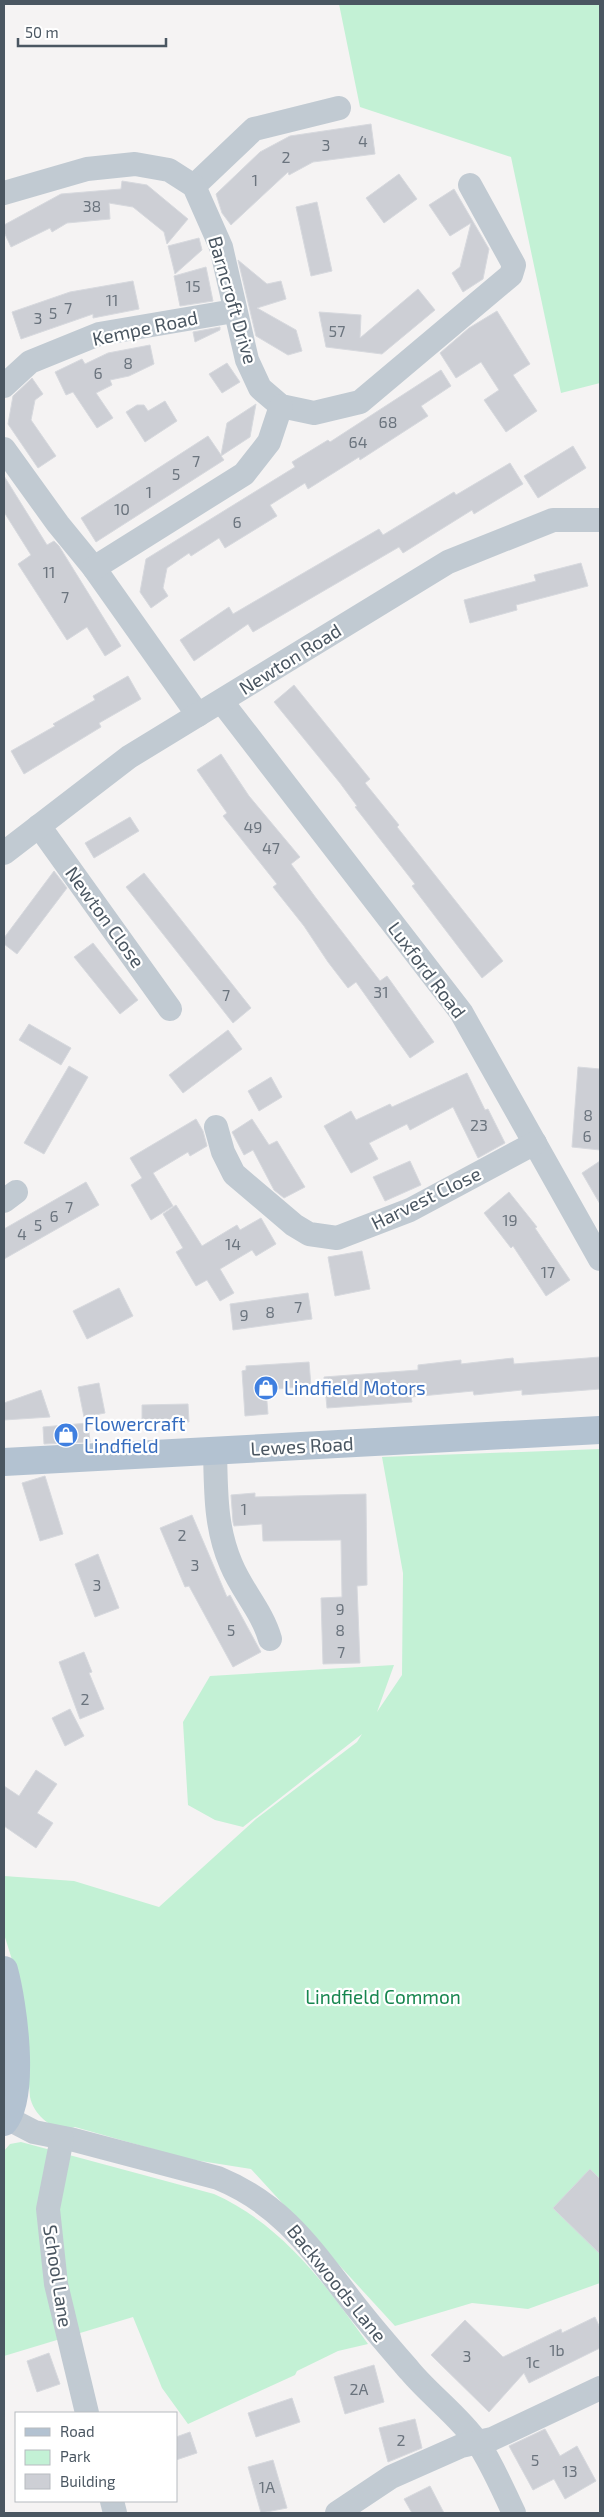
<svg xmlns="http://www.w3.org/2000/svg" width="604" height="2517" viewBox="0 0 604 2517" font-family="'Exo 2',sans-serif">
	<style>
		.green { fill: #c3f1d5 }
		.building { fill: #cdcfd5; stroke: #d7d9de }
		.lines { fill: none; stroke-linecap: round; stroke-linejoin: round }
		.minor { stroke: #c1cad2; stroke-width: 24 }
		.major { stroke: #b3c2d1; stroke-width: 28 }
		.labels { text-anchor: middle; stroke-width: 4.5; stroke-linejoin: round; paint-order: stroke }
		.number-label { font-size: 16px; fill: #6b747e }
		.street-label { font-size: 19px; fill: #4a5661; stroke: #fff }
		.shop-label { font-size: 19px; fill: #366cbe; stroke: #fff; text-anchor: start }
		.park-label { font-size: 19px; fill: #17864f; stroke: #fff }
	</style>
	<rect width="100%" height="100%" fill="#f5f3f3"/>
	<!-- green -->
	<g class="green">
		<path d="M339,4H600V383L561,393L511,157L360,107Z"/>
		<path d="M600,1449V2283L528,2309L472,2303L395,2326L251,2169L188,2159L75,2127C55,2134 34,2116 30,2097L22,1992L4,1934V1876L74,1881L159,1907L256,1819L357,1742L362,1734L243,1827L215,1820L188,1805L183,1722L210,1676L394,1665L377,1712L402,1675L403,1573L382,1457Z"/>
		<path d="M21,2142L214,2194C283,2225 326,2285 368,2344L338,2351L297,2371L295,2375L188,2424L162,2388L133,2317L4,2356V2151L10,2144Z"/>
	</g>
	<!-- building -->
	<g class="building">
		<path d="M371,124L375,154L313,162L289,175L288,172L231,225L222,213L216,194L260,152L290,136Z"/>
		<path d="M399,174L417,199L384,223L366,198Z"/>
		<path d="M122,181L147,185L188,219L167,244L164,232L133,207L109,203L110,219L67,223L52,232L50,228L11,247L4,232V225L61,194L121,189Z"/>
		<path d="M454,189L489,249L483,279L463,292L452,273L460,267L471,223L450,236L429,205Z"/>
		<path d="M317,202L332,271L311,276L296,207Z"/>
		<path d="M199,238L202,250L175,274L168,246Z"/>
		<path d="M238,260L267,284L281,281L286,299L257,308L296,330L302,351L288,355L256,336Z"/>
		<path d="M206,267L213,301L180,306L174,276Z"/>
		<path d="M133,281L139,309L93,318V314L21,339L12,312L70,292Z"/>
		<path d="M418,289L435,310L382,354L326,347L319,312L361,315L360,338Z"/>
		<path d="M497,311L530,364L513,375L537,411L506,432L484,400L499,390L481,362L456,378L440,353L469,328Z"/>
		<path d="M220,327V330L195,342L193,332Z"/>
		<path d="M150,345L154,364L129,376L110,380L112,385L96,393L113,418L97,428L73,392L66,395L55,372L82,359L85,364L108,353Z"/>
		<path d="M227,363L240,382L222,393L209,374Z"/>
		<path d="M441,370L451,386L421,406L428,416L360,460L359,457L308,489L305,483L270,505L277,516L225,548L219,538L191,556L189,553L167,568L163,588L168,596L151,608L140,592L146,559L295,467L292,462L328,440L330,442Z"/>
		<path d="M32,378L43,394L35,400L31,420L56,456L38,468L8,424L13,396Z"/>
		<path d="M165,401L177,421L145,442L126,412L137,405H144L148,411Z"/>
		<path d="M256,404L250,437L221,456L224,460L96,542L81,518L208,436L221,455L227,423Z"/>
		<path d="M573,446L586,468L538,498L524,476Z"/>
		<path d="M510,463L523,484L474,514L472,510L403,553L399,547L253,632L248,624L194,661L180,640L229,607L233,614L379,529L383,535L454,492L456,495Z"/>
		<path d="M4,476L47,545L54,541L59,546L121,646L105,656L87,627L67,640L18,564L31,555L4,512Z"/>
		<path d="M581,563L588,586L516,605L517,610L470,623L464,600L536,581L534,575Z"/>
		<path d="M128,676L141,699L99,723L101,727L24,774L11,751L55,726L53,724L95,700L93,696Z"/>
		<path d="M294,685L370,779L365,783L399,825L397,827L503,961L482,978L412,886L415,884L355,807L357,806L340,783L274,702Z"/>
		<path d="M221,754L249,796L300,857L291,864L316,898L380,981L387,976L434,1042L410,1058L356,982L348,988L328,962L304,926L273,887L277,884L223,816L227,813L197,770Z"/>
		<path d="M130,817L139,831L94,858L85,843Z"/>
		<path d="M54,871L67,888L17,954L4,944V938Z"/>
		<path d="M144,873L251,1008L233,1023L126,887Z"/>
		<path d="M93,943L138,1000L120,1014L74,957Z"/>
		<path d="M29,1024L71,1048L61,1065L19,1040Z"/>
		<path d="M228,1030L242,1049L183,1093L169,1075Z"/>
		<path d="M69,1066L88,1077L44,1154L24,1143Z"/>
		<path d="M578,1067L600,1069V1150L572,1147Z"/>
		<path d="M467,1073L485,1110L488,1109L505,1143L478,1158L453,1107L410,1130L407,1124L369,1143L378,1159L351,1173L324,1126L351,1111L356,1120L390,1104L392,1107Z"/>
		<path d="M271,1077L282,1097L259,1111L248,1091Z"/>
		<path d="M196,1119L203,1131L207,1146L190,1156L188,1152L153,1173L173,1206L151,1220L131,1185L142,1178L130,1158Z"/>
		<path d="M252,1119L269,1145L277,1141L305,1187L284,1198L274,1190L253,1150L244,1155L232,1132Z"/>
		<path d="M410,1161L421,1185L385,1201L373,1177Z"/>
		<path d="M600,1161V1204L582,1173Z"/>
		<path d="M86,1182L99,1205L4,1259V1229Z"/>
		<path d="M509,1192L537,1227L535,1228L570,1280L546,1296L513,1246L511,1248L484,1213Z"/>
		<path d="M176,1205L202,1246L237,1225L240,1230L261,1218L276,1244L256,1256L252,1250L220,1269L234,1293L220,1301L207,1280L196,1286L176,1252L183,1248L163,1214Z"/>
		<path d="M362,1251L370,1289L335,1296L328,1257Z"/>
		<path d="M119,1288L133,1316L87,1339L73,1311Z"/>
		<path d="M308,1293L312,1319L233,1330L230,1304Z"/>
		<path d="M600,1357V1389L522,1395V1390L474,1395L473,1391L411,1397L412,1402L327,1408L324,1377L418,1370V1365L461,1360V1364L513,1358L514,1364Z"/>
		<path d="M309,1362L311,1386L266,1390L268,1414L245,1416L242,1371L246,1370V1366Z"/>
		<path d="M99,1383L105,1413L84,1417L78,1387Z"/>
		<path d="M41,1390L50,1417L4,1420V1403Z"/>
		<path d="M188,1404L189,1422H142V1405Z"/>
		<path d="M88,1423L90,1442L44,1444L43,1427Z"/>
		<path d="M45,1476L63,1534L40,1541L22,1483Z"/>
		<path d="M255,1493V1497L366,1494L367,1585L357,1586L360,1663L323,1664L321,1598L342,1597L341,1540L263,1541L262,1524L234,1526L233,1522L231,1495Z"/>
		<path d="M192,1515L227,1597L230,1595L261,1652L233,1667L189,1586L185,1587L160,1528Z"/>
		<path d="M98,1554L119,1608L95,1617L75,1564Z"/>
		<path d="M84,1652L92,1672L89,1673L104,1709L80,1719L59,1662Z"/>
		<path d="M70,1709L84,1736L65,1746L52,1718Z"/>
		<path d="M36,1770L57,1784L37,1813L53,1823L36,1848L4,1826V1786L19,1796Z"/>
		<path d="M590,2169L600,2179V2254L553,2208Z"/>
		<path d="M595,2317L600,2328V2348L529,2383L524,2373L489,2412L431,2355L465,2320L503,2357L561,2329L562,2333Z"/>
		<path d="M49,2353L60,2384L37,2392L27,2361Z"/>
		<path d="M374,2365L384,2402L345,2414L334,2377Z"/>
		<path d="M292,2398L300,2422L256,2437L248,2413Z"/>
		<path d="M415,2419L422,2448L388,2462L379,2428Z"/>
		<path d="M545,2429L560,2456L577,2446L596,2481L565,2499L554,2479L533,2490L509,2446Z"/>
		<path d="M190,2432L197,2453L176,2460V2437Z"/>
		<path d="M273,2460L287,2508L261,2513L248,2467Z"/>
		<path d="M430,2486L444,2513H412L404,2499Z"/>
	</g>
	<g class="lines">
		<!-- minor -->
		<g class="minor">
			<path d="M194,186L254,129L339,108"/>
			<path d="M4,193L87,169L135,164L169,170L194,186L221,247L247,360L260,388L281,406L314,413L360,402L511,275L514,265L470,185"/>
			<path d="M4,386L30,362L99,334L234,311"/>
			<path d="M4,449L58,524L94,568L198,715"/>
			<path d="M94,568L244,474L269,442L281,406"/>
			<path d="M222,702L461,1012L600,1259"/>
			<path d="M39,826L170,1009"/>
			<path d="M4,853L129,757L448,562L553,520H600"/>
			<path d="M216,1127L223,1152L234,1174L294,1225L309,1234L337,1238L410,1210L535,1143"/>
			<path d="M4,1201L16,1192"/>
			<path d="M215,1450C216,1490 215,1527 231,1564C242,1591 262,1611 270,1639"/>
			<path d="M7,2118L34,2132L74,2140L218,2178C281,2204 310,2247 350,2299C369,2324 390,2348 410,2371C431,2396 459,2416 478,2443C492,2464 503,2490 514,2513"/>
			<path d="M62,2138L48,2209L56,2284L87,2413"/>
			<path d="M112,2501L115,2513"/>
			<path d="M337,2513L391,2477L461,2446L492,2439L600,2388"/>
		</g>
		<!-- major -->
		<g class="major">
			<path d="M4,1462L600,1430"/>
			<path d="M4,1970C13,2003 26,2095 4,2122"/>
		</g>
	</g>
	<!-- icons -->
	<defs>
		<symbol id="shop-disc" viewBox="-11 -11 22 22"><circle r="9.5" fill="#3f7fe0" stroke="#fff"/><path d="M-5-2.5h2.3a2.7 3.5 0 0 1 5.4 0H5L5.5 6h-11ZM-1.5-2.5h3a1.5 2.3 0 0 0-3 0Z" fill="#fff"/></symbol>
	</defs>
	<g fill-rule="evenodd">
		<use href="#shop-disc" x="252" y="1374" width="28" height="28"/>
		<use href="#shop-disc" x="52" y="1421" width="28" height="28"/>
	</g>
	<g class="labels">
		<!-- number labels -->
		<g class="number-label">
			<text x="363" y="147">4</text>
			<text x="326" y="151">3</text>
			<text x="286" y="163">2</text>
			<text x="255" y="186">1</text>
			<text x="92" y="212">38</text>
			<text x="193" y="292">15</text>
			<text x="112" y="306">11</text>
			<text x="68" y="314">7</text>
			<text x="53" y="319">5</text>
			<text x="38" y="324">3</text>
			<text x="337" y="337">57</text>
			<text x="128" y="369">8</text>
			<text x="98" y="379">6</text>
			<text x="388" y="428">68</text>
			<text x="358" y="448">64</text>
			<text x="196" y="467">7</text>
			<text x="176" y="480">5</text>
			<text x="149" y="498">1</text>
			<text x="122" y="515">10</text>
			<text x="237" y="528">6</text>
			<text x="49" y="578">11</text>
			<text x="65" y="603">7</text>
			<text x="253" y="833">49</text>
			<text x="271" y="854">47</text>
			<text x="381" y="998">31</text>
			<text x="226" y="1001">7</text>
			<text x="588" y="1121">8</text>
			<text x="479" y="1131">23</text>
			<text x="587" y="1142">6</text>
			<text x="69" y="1213">7</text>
			<text x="54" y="1222">6</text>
			<text x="510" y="1226">19</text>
			<text x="38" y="1231">5</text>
			<text x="22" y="1240">4</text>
			<text x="233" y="1250">14</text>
			<text x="548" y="1278">17</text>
			<text x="298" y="1313">7</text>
			<text x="270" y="1318">8</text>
			<text x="244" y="1321">9</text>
			<text x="244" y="1515">1</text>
			<text x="182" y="1541">2</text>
			<text x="195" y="1571">3</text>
			<text x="97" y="1591">3</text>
			<text x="340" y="1615">9</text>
			<text x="231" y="1636">5</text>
			<text x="340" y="1636">8</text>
			<text x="341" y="1658">7</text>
			<text x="85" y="1705">2</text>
			<text x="557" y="2356">1b</text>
			<text x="467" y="2362">3</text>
			<text x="533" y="2368">1c</text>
			<text x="359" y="2395">2A</text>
			<text x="401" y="2446">2</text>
			<text x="535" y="2466">5</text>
			<text x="570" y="2477">13</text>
			<text x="267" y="2493">1A</text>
		</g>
		<!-- street labels -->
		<g class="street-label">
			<text transform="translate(233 300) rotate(74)" y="7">Barncroft Drive</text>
			<text transform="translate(145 328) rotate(-12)" y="7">Kempe Road</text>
			<text transform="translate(290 659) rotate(-32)" y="7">Newton Road</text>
			<text transform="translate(105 917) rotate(54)" y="7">Newton Close</text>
			<text transform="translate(427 970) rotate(53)" y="7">Luxford Road</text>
			<text transform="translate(426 1198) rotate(-26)" y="7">Harvest Close</text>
			<text transform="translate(302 1446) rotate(-3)" y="7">Lewes Road</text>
			<text transform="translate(58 2276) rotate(81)" y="7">School Lane</text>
			<text transform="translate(337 2283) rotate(51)" y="7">Backwoods Lane</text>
		</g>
		<!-- shop labels -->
		<g class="shop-label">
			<text x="284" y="1395">Lindfield Motors</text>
			<text x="84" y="1431">Flowercraft<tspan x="84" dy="22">Lindfield</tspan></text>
		</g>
		<!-- park labels -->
		<g class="park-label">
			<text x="383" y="2004">Lindfield Common</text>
		</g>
	</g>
	<!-- border -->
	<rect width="604" height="2517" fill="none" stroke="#4a5661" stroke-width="10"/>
	<!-- legend -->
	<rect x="15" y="2412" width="162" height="90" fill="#ffffff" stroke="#b7bbc0"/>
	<rect x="25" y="2428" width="25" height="8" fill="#b3c2d1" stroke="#b7bbc0"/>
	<text x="60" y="2437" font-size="15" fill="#4a5661">Road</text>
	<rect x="25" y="2450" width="25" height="15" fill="#c3f1d5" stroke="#b7bbc0"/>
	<text x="60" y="2462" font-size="15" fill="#4a5661">Park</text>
	<rect x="25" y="2474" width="25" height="15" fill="#cdcfd5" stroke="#b7bbc0"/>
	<text x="60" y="2487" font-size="15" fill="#4a5661">Building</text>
	<!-- scale -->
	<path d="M18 38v8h148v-8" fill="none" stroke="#4a5661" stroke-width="2.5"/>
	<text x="25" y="38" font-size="15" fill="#4a5661" stroke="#ffffff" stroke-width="4" paint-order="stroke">50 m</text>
</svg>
